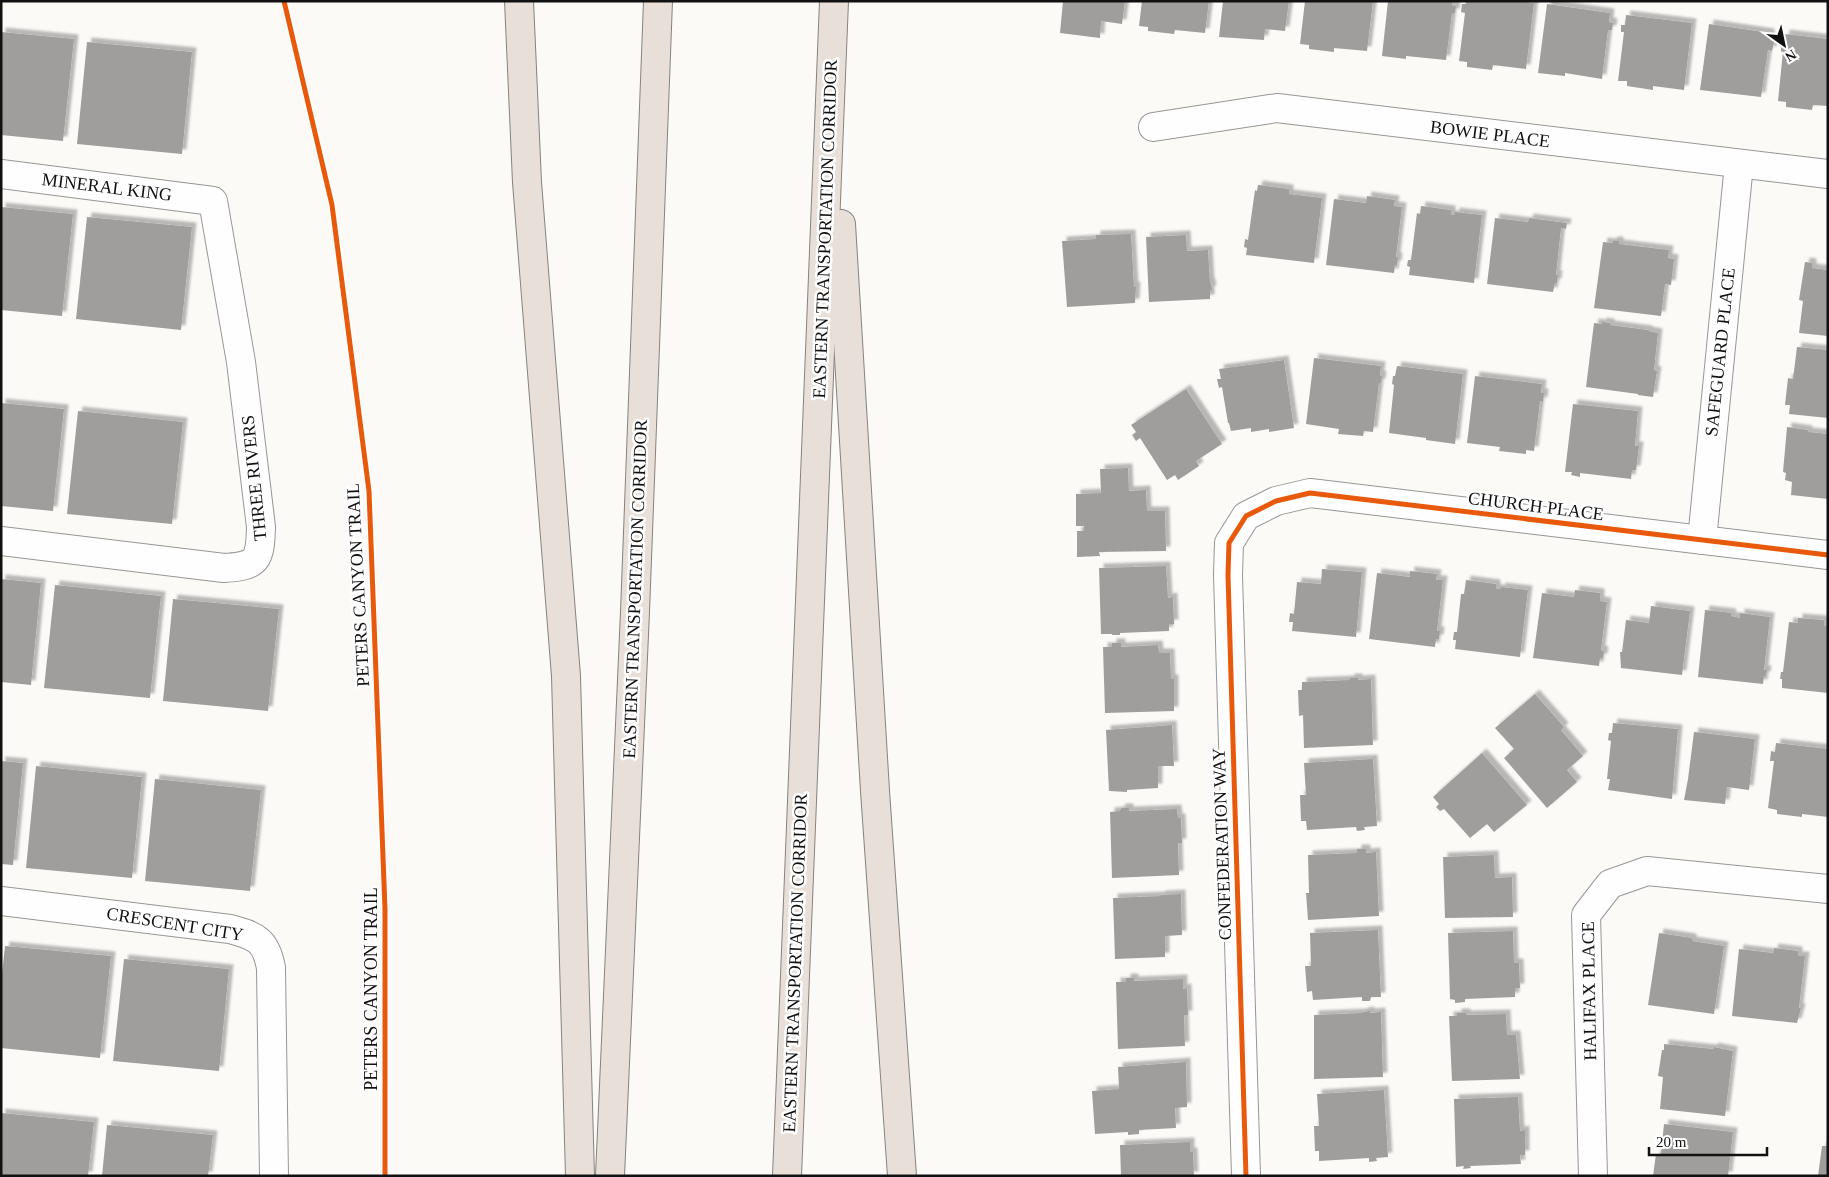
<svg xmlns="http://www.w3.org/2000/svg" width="1829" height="1177" viewBox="0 0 1829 1177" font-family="Georgia,serif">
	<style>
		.building { fill: #a09e9c; filter: url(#shadow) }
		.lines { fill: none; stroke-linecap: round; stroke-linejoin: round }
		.minor-casing { stroke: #979695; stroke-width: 30 }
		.highway-casing { stroke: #848382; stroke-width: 30 }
		.minor { stroke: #fffefe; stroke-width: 28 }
		.highway { stroke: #e8dfd9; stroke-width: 28 }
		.cycleway-casing { stroke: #fff; stroke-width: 8 }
		.cycleway { stroke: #e8590c; stroke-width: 5 }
		.labels { text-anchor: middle; stroke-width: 5; stroke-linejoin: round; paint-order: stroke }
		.street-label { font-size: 18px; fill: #111; stroke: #fff }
	</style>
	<defs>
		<filter id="shadow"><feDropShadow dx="4.5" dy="-4.5" stdDeviation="1" flood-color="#0004"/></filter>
	</defs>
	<rect width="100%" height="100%" fill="#fcfaf7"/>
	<!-- building -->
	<g class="building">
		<path d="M1063,1H1125L1122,24L1101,21L1100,38L1060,33Z"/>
		<path d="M1142,1H1209L1205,33L1175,30L1174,34L1148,31V27L1139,26Z"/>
		<path d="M1223,1H1289L1285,31L1265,29L1264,40L1219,37Z"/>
		<path d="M1305,1H1373L1367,51L1334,48V52L1309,49V45L1300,44Z"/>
		<path d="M1388,1H1453L1452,5L1456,6L1455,13H1452L1446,60L1406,56V59L1382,56Z"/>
		<path d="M1466,1H1517L1534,3L1526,69L1493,65L1492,70L1467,67V62L1459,61L1465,13L1461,12L1462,4H1466Z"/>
		<path d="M1547,4L1610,13L1609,22L1613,23L1612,30H1608L1602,79L1565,73V76L1538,73Z"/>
		<path d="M1626,15L1692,23L1684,90L1653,86V90L1627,86V81H1618L1624,32H1621V25H1625Z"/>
		<path d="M1709,24L1770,33V40L1774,41L1772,51L1768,50L1761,97L1700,90Z"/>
		<path d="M1,32L74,39L63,141L1,135Z"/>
		<path d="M1785,34L1828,39V106L1813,105L1812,110L1786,107V102L1778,101L1783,51L1781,52V44L1784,45Z"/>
		<path d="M87,42L192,52L182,154L77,144Z"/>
		<path d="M1258,185L1289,189V194L1322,198L1314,263L1246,255L1247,248L1244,247L1245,239L1248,240L1255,190L1257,191Z"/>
		<path d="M1367,196L1395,200L1394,206L1402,207L1396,257H1398L1397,265H1395L1394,273L1326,265L1334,199L1366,203Z"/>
		<path d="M1421,206L1451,210V215H1455V212L1482,215L1474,283L1409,275L1410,267L1407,266L1408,260H1411L1417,213L1420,214Z"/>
		<path d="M1,207L73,214L62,316L1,310Z"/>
		<path d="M87,217L192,227L181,330L76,319Z"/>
		<path d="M1495,218L1528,222L1529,218L1567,223L1566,229L1561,228L1556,275H1558L1557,283H1555L1553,292L1487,284Z"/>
		<path d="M1131,234L1134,287L1136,286L1135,303L1067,307L1062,241L1096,239V235Z"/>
		<path d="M1186,235L1187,251L1208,250L1210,283H1211L1212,290H1210V299L1149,302L1146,237Z"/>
		<path d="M1613,241H1619V244L1669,250L1668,258L1674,259L1671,285L1665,284L1661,316L1594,308L1603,242L1612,243Z"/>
		<path d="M1805,262L1812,263V268L1828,270V336L1799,333L1803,301L1799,300Z"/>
		<path d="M1602,322L1610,323V325L1648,330V331L1658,333L1654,370L1657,371L1653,397L1638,395V394L1586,387L1594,323L1602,324Z"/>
		<path d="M1797,347L1828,350V418L1789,414L1790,405H1785L1788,378L1793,379Z"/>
		<path d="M1314,358L1381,366L1380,375L1382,376L1381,383H1379L1373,432L1364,431L1363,436L1338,434L1339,429L1306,424Z"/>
		<path d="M1284,360L1294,428L1269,432V429L1251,432V428L1231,431L1229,423H1228L1222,387L1219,388L1217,379H1221L1219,369Z"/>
		<path d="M1397,366L1463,374L1455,444L1426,440V438L1389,433L1394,385L1392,384L1393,376H1395Z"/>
		<path d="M1475,376L1542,384L1541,393H1544L1543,402L1540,401L1534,451L1526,450V454L1499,451L1500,447L1467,443Z"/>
		<path d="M1186,389L1222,444L1196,461L1199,466L1178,480L1175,475L1167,480L1140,438L1136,441L1132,435L1136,432L1131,425Z"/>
		<path d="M1,403L64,409L53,511L1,506Z"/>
		<path d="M1573,404L1638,411L1635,446H1639L1636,470H1632L1631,479L1580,473V477L1571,475L1572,472H1565Z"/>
		<path d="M78,411L183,422L172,524L67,514Z"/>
		<path d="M1787,427L1808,430V432L1828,434V499L1791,495L1792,482L1785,480L1786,473L1783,472Z"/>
		<path d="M1128,468L1129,491L1146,490L1147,511H1165L1166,551L1099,552L1100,556L1077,557V531H1084V526H1076V494L1101,493L1100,469Z"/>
		<path d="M1166,566L1168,598L1173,597L1174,624H1169V631L1120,633V635H1112V634H1101L1099,568Z"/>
		<path d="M1322,569L1362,572L1356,637L1292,631L1293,622H1289L1290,613L1294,614L1297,582L1321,584Z"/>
		<path d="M1410,571L1437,574L1436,580H1443L1437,631H1440L1439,639H1436L1435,647L1369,639L1377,573L1410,577Z"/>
		<path d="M1,579L41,583L31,685L1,682Z"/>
		<path d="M1466,580L1496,584V589H1501V587L1528,590L1520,657L1455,649L1456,640H1453L1454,632H1457L1461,594H1464Z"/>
		<path d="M55,585L161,596L150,698L44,688Z"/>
		<path d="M1575,590L1600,593V601L1607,602L1601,650L1604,651L1603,658H1600L1599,666L1533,658L1542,593L1574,597Z"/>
		<path d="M173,599L279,609L268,711L163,701Z"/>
		<path d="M1651,606L1690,611L1682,675L1621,668L1620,652H1622L1626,620L1649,623Z"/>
		<path d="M1705,610L1732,613L1731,616L1740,618V613L1770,617L1764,670H1767L1766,676H1764L1763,684L1698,677Z"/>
		<path d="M1798,618L1824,620V626H1828V693L1782,688V679H1780L1781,672H1783L1789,622L1798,623Z"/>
		<path d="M1112,643H1121V647L1158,645L1159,653H1170L1171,679H1174V711L1105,713L1103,647H1112Z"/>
		<path d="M1350,678H1358V680L1371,679L1373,745L1304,748L1303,715L1299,716L1298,690H1302V682L1350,680Z"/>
		<path d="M1535,694L1564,727L1561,730L1583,756L1567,770L1577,782L1547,808L1504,758L1514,749L1495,728Z"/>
		<path d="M1613,723L1678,729L1672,799L1608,790L1610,779H1607L1611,741L1608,740L1609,733H1612Z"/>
		<path d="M1172,725L1174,766H1158V788L1127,790V792L1109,791L1106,730Z"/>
		<path d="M1694,732L1755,739L1749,790L1727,787L1725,804L1684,800L1688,779Z"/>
		<path d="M1776,743L1828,749V817L1802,814V817L1777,814V810L1768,808L1774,761H1770L1771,751L1775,752Z"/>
		<path d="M1482,753L1527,805L1494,832L1487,824L1470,838L1444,809L1440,811L1436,807L1439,804L1433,797Z"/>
		<path d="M1373,759L1377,826L1364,827L1365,830L1357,831L1356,827L1307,830L1306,821H1301L1300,795H1306L1304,763Z"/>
		<path d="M1,761L23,763L13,865L1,864Z"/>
		<path d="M36,766L142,777L132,878L26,868Z"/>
		<path d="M155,779L261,790L250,891L145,881Z"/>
		<path d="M1121,808H1129V811L1177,809L1178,818H1181L1182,843H1178L1179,875L1112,878L1110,812L1120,811Z"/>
		<path d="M1357,849H1366V853L1376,852L1379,916L1308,920L1306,893H1309L1308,855L1357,853Z"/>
		<path d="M1494,855L1495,878L1512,877L1513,917L1445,918L1443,857Z"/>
		<path d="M1181,894L1182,935L1165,936V957L1115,959L1113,898L1161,896V895Z"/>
		<path d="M1378,930L1381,997H1371L1370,1001H1362V997L1313,1000L1312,991L1307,992L1305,966H1311L1310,933Z"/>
		<path d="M1513,931L1514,963H1519L1520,988H1515V997L1465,999V1002L1455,1003V1000L1450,999L1448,933Z"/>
		<path d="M1659,933L1692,938V941L1724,946L1714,1014L1648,1005Z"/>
		<path d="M5,946L111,956L100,1058L1,1048V983Z"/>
		<path d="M1774,948L1798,951V956H1805L1799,1008H1801L1797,1023L1732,1016L1739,949L1773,953Z"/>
		<path d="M124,959L229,969L219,1071L113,1061Z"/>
		<path d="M1126,978H1134V981L1183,979V989L1187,988L1188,1015H1184L1185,1046L1118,1049L1116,982H1126Z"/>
		<path d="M1370,1011V1013L1381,1012L1383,1077L1314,1079V1015L1363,1013V1012Z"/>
		<path d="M1457,1013H1466V1015L1506,1014L1507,1035H1516L1520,1079L1452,1081L1449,1016H1457Z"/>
		<path d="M1664,1044L1713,1049L1714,1047L1733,1051L1725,1116L1660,1109L1663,1077L1658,1076L1662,1050H1664Z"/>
		<path d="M1186,1062L1187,1107L1175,1108L1176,1128L1139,1130V1134L1128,1135V1132L1095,1134L1092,1091L1119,1089L1118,1067Z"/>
		<path d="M1384,1090L1388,1157L1376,1158L1377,1161L1369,1162V1158L1319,1161V1151H1315L1314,1126H1319L1317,1094Z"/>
		<path d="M1518,1097L1520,1131L1525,1130V1155H1520L1521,1164L1470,1166L1471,1168L1463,1169L1464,1166L1456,1167L1454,1099Z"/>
		<path d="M1,1113L94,1122L88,1176H1Z"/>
		<path d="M1664,1124L1733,1132L1728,1176H1653L1656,1154L1661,1155Z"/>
		<path d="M107,1125L213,1135L208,1176H102Z"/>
		<path d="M1190,1142V1152H1193L1194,1176H1121L1120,1145Z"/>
		<path d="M1822,1146H1828V1176H1818Z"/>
	</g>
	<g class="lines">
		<defs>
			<g id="minor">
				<path d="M1153,127L1277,108L1828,174"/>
				<path d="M1,174L213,201L241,362L261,527C260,560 258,566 224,568L1,541"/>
				<path d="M1702,540L1739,164"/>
				<path d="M1,901L230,929C256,936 266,940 271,968L274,1176"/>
				<path d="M1246,1176L1228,575L1229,543L1246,516L1276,501L1310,493L1828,555"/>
				<path d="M1593,1176L1586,915L1610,884L1647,871L1828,889"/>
			</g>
			<g id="highway">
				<path d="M519,1L527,182L566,676L580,1176"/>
				<path d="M841,224L875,791L902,1176"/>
				<path d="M610,1176L635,612L658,1"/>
				<path d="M787,1176L834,1"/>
			</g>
		</defs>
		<!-- minor casing -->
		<use href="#minor" class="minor-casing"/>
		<!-- highway casing -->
		<use href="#highway" class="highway-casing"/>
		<!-- minor -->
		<use href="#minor" class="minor"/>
		<!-- highway -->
		<use href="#highway" class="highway"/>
		<defs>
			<g id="cycleway">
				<path d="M284,1L332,205L369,491L385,909V1176"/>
				<path d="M1246,1176L1228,575L1229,543L1246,516L1276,501L1310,493L1828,555"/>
			</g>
		</defs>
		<!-- cycleway casing -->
		<use href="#cycleway" class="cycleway-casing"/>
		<!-- cycleway -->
		<use href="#cycleway" class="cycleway"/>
	</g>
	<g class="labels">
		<!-- street labels -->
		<g class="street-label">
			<text transform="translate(1490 134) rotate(7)" y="6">BOWIE PLACE</text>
			<text transform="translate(107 187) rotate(7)" y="6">MINERAL KING</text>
			<text transform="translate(825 229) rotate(-88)" y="6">EASTERN TRANSPORTATION CORRIDOR</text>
			<text transform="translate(1720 352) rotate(-84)" y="6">SAFEGUARD PLACE</text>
			<text transform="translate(254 478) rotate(-96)" y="6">THREE RIVERS</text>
			<text transform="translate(1536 506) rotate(7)" y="6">CHURCH PLACE</text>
			<text transform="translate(358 585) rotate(-93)" y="6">PETERS CANYON TRAIL</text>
			<text transform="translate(635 589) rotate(-88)" y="6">EASTERN TRANSPORTATION CORRIDOR</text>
			<text transform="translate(1222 844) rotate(-92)" y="6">CONFEDERATION WAY</text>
			<text transform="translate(175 924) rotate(9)" y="6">CRESCENT CITY</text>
			<text transform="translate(795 963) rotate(-88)" y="6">EASTERN TRANSPORTATION CORRIDOR</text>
			<text transform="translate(371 989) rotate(-90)" y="6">PETERS CANYON TRAIL</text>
			<text transform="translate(1589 991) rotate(-91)" y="6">HALIFAX PLACE</text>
		</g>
	</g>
	<!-- border -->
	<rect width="1829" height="1177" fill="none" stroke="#111111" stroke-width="5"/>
	<!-- north arrow -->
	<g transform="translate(1784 45) rotate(147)" stroke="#ffffff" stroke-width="4" paint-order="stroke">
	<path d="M0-4L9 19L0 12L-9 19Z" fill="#111111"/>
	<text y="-8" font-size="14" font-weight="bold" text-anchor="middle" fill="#111111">N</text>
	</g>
	<!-- scale -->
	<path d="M1649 1147v8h118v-8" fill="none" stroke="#111111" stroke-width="2.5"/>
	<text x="1656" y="1147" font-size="15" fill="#111111" stroke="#ffffff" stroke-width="4" paint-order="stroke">20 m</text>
</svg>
